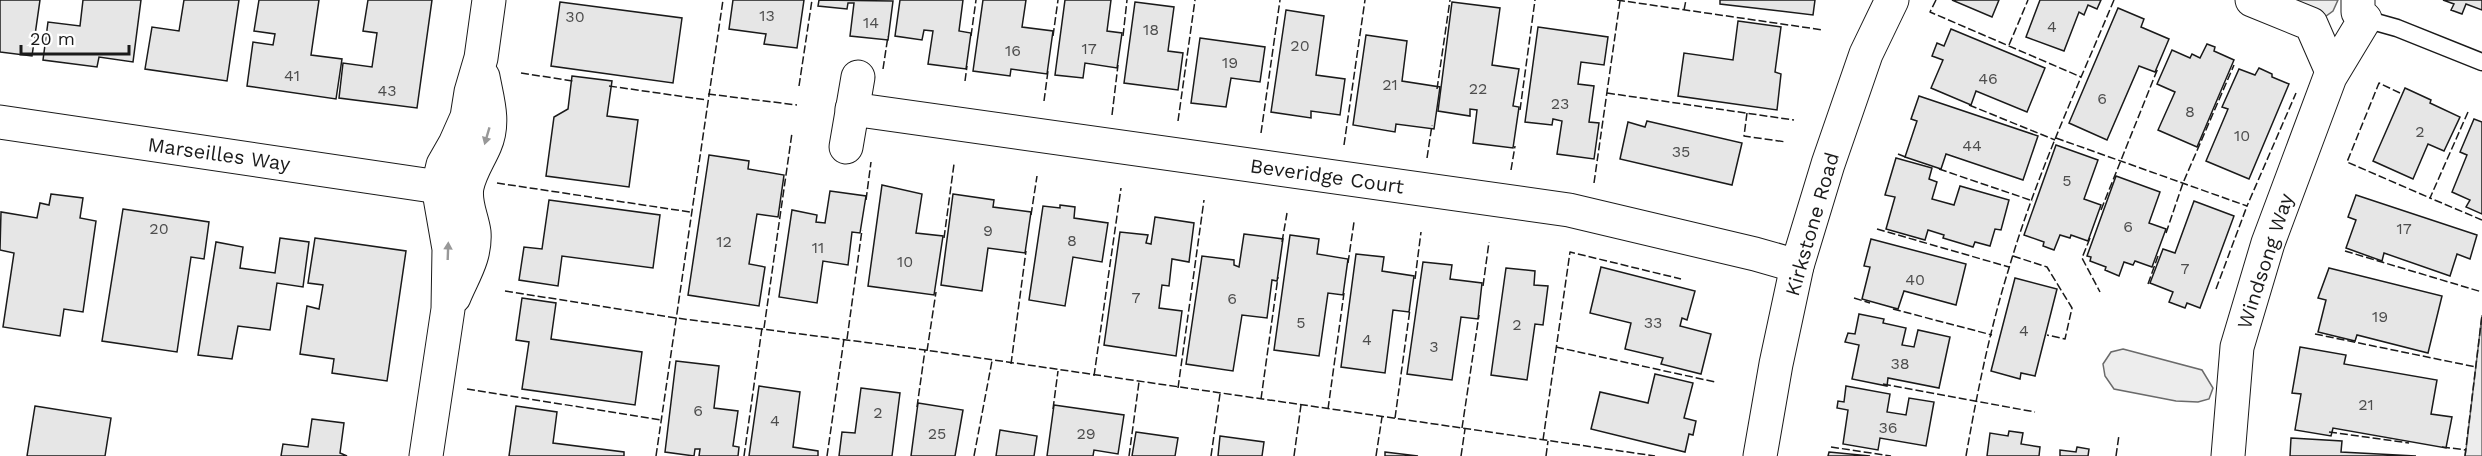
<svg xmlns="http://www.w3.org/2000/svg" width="2482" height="456" viewBox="0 0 2482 456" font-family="'Work Sans',sans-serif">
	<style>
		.built { fill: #ededed; stroke: #6a6a6a; stroke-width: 1.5 }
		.building { fill: #e6e6e6; stroke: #1a1a1a; stroke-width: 1.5 }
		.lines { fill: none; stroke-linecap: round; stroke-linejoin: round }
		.lane-casing { stroke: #1a1a1a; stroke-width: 19 }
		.street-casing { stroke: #1a1a1a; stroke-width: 35 }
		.lane { stroke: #fff; stroke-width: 16 }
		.street { stroke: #fff; stroke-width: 33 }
		.fence { stroke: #1a1a1a; stroke-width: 1.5; stroke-dasharray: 8 3; stroke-linecap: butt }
		.oneway { fill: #989898 }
		.labels { text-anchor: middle; stroke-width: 4.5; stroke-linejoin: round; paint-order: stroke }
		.number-label { font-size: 16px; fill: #4d4d4d }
		.street-label { font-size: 20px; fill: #1a1a1a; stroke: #fff }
	</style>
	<rect width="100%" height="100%" fill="#fff"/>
	<!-- built -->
	<g class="built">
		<path d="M2259,0H2338L2333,11L2326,16L2315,19Z"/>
		<path d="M2482,315V456H2465L2466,450Z"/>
		<path d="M2123,349L2202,370L2213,388L2209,399L2198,402L2176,401L2114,389L2105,376L2103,364L2111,352Z"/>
	</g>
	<!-- building -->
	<g class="building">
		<path d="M0,0H40L32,56L0,52Z"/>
		<path d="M83,0H141L133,62L99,57L97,67L43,60L48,22L80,26Z"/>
		<path d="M184,0H239L227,81L145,69L152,27L179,31Z"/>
		<path d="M259,0H319L311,55L342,59L336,99L247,86L253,42L273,45L275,34L254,31Z"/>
		<path d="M368,0H432L417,108L339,98L343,63L372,67L377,33L363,31Z"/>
		<path d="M733,0H804L797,48L764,44L766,34L729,29Z"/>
		<path d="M819,0L893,1L888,40L850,36L854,3H848L847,9L818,6Z"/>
		<path d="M900,0H963L959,31L971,33L966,69L928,64L933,31L924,30L922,40L895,36Z"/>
		<path d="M983,0H1026L1022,27L1053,31L1047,74L1011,69L1010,76L973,71Z"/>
		<path d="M1065,0H1111L1107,31L1122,33L1117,68L1085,63L1083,78L1055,75Z"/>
		<path d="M1720,0H1815L1813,15L1720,4Z"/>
		<path d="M1952,0H1999L1992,17Z"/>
		<path d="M2040,0H2101L2097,9L2088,5L2084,15L2079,12L2064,51L2026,37Z"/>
		<path d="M2443,0H2482V10L2466,4L2462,14L2451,10L2454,4Z"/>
		<path d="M560,2L682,18L673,83L551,66Z"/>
		<path d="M1135,2L1174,7L1168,51L1183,53L1178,90L1124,83Z"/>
		<path d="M1452,2L1500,8L1492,65L1519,69L1513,106L1519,107L1513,148L1473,143L1477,110L1470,109V116L1438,111Z"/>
		<path d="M2118,8L2144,19L2141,27L2169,39L2155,72L2139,66L2107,140L2069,123Z"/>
		<path d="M1286,10L1324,16L1316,75L1345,79L1340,115L1311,111V118L1271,112Z"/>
		<path d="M1738,21L1781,27L1775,72L1781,74L1777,110L1678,96L1684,53L1733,60Z"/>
		<path d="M1538,27L1608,37L1604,65L1581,62L1578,84L1594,86L1589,122L1599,123L1594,159L1557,154L1562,121L1553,119L1552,125L1525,122Z"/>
		<path d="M1951,29L2045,68L2027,112L1976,91L1971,105L1931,88L1943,60L1932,56L1937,43L1944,46Z"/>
		<path d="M1366,35L1407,41L1402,81L1440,87L1434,129L1396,124L1395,132L1353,125Z"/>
		<path d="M1200,38L1265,47L1260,82L1231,78L1226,107L1191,103Z"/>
		<path d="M2207,44L2215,47L2214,51L2234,60L2197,147L2158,130L2175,92L2157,84L2172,50L2190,58L2192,54L2200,58Z"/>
		<path d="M2259,68L2272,74V77L2289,84L2249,179L2206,161L2228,109L2222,107L2239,69L2255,75Z"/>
		<path d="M572,76L612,81L607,116L638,120L629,187L546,176L554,117L568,109Z"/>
		<path d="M2405,88L2431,100L2430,103L2460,117L2444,151L2428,144L2413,179L2373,161Z"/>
		<path d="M1919,96L2038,136L2023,180L1946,154L1941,169L1905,157L1917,121L1911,119Z"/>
		<path d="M2474,119L2482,122V214L2466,207L2470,200L2452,192L2467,155L2460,152Z"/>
		<path d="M1647,121L1742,143L1732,185L1620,159L1628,122L1645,127Z"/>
		<path d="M2056,145L2098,160L2084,199L2101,205L2088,241L2071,235L2070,238L2060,235L2054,250L2043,246L2044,242L2024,235Z"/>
		<path d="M709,155L749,161L748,169L784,175L778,217L757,214L749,264L765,267L759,306L688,295Z"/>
		<path d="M1896,158L1932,168L1929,179L1937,182L1932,199L1954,205L1960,186L2009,200L2001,230L1995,229L1990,246L1975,242L1973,247L1943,238L1944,235L1928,230L1925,240L1886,229L1895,197L1885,195Z"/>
		<path d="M2116,176L2160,192L2149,223L2166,229L2152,267L2135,261L2133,265L2124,262L2119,276L2105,270L2106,267L2090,261L2091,257L2087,256Z"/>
		<path d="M882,185L922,194L916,233L943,236L934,295L868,286Z"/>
		<path d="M830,191L866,196L860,233L852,232L848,265L823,261L817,303L779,297L792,210L817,215L816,222L825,223Z"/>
		<path d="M51,194L83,198L80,218L96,221L83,312L64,309L60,336L3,327L14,253L0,250L1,212L37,218L40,203L49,205Z"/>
		<path d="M953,194L994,200L993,207L1031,212L1025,253L988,248L982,291L941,285Z"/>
		<path d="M2356,195L2477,235L2470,259L2457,254L2450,276L2384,253L2382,261L2346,248L2356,220L2348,217Z"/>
		<path d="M549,200L660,215L653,268L562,256L558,286L519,280L524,247L542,249Z"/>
		<path d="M2194,201L2234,216L2200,308L2187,303L2185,308L2169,302L2173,292L2150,283L2163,249L2175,253Z"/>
		<path d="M1060,205L1075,207L1074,218L1108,223L1102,262L1073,257L1065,306L1029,300L1043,206L1060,208Z"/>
		<path d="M123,209L209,222L204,259L191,257L177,352L102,341Z"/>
		<path d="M1155,217L1194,223L1189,262L1172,259L1169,286L1162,285L1159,308L1182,311L1176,356L1104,345L1120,232L1148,235L1146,243L1151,244Z"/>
		<path d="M1244,234L1283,239L1277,281L1272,280L1267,318L1242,315L1233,371L1186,364L1202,256L1234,260V265L1239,267Z"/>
		<path d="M1290,235L1319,239L1317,254L1348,259L1343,295L1328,293L1319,356L1274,350Z"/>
		<path d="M280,238L309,242L303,287L277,283L270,330L238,326L232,359L198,355L216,242L243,247L240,268L275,273Z"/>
		<path d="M315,238L406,251L387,381L332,373L334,359L300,354L307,306L319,309L323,285L308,283Z"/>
		<path d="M1871,239L1966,264L1956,305L1904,291L1898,309L1862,299L1870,267L1864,266Z"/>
		<path d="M1356,254L1384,257L1382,271L1414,276L1409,312L1393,310L1385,373L1341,367Z"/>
		<path d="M1423,262L1452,265L1450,279L1482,283L1478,319L1461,317L1452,380L1407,374Z"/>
		<path d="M1601,267L1695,291L1687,320L1682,318L1680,326L1711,334L1701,374L1661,364L1663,358L1625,349L1631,323L1590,313Z"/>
		<path d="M1506,268L1535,271L1534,285L1548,286L1543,325L1535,324L1527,380L1491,375Z"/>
		<path d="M2329,268L2442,296L2428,353L2357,335L2355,341L2318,332L2326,300L2318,298Z"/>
		<path d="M2015,278L2057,289L2035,376L2021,373L2020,379L1991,371Z"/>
		<path d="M522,298L556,303L551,339L642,352L635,405L522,389L529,342L516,340Z"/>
		<path d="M1859,314L1884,319L1883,323L1906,328L1902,345L1914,347L1918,330L1950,337L1939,388L1888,378L1887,386L1852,379L1859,345L1845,342L1848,333L1855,334Z"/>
		<path d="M2300,347L2346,355L2344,364L2437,380L2431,414L2452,417L2446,448L2333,428L2331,436L2295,430L2301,394L2292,393Z"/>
		<path d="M676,361L719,366L714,408L738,411L733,446L739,447L738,456H699L700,449H695L694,456L665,452Z"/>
		<path d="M1655,374L1693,383L1684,418L1696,421L1693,435L1689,434L1685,452L1591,429L1600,392L1648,403Z"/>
		<path d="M759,386L800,392L793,447L818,451V456H749Z"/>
		<path d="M1846,386L1890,394L1887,412L1906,415L1909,398L1934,402L1926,446L1880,438L1878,450L1843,444L1848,410L1837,408L1838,401L1844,402Z"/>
		<path d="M861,388L900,393L892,456H839L842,432L855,433Z"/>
		<path d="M918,403L963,410L955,456H911Z"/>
		<path d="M1054,405L1124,415L1118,454L1094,450L1093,456H1047Z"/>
		<path d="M35,406L111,418L105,456H27Z"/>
		<path d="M516,406L557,412L553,443L624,452V456H509Z"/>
		<path d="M312,419L344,423L340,453L347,456H281L283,444L308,447Z"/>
		<path d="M1000,430L1037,436L1034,456H996Z"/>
		<path d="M2009,431L2023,433L2021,444L2040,447L2039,456H1987L1990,433L2008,436Z"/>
		<path d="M1136,432L1178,438L1175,456H1132Z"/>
		<path d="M1220,436L1264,442L1262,456H1218Z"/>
		<path d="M2291,438L2342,441L2341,452L2416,456H2290Z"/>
		<path d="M2077,447L2089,449L2088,456H2060V450L2076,452Z"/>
		<path d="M1385,452L1418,456H1385Z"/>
		<path d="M1829,452L1870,456H1828Z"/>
	</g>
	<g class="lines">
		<defs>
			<path id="lane" d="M2365,19L2397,28L2482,62"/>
			<g id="street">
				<path d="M2252,0L2311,24L2332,72"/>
				<path d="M852,109L1569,210L1755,254L1797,266"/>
				<path d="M0,122L466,191"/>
				<path d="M846,147L858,77"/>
				<path d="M454,297C463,275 476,257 474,232C472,217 464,203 467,187C470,172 479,159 485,145C495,122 487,99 483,77"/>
				<path d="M426,456L448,309L449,249L438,186L443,165L455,144L467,117L471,92L481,58L489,0"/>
				<path d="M1760,456L1776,364L1797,266L1828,164L1866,54L1892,0"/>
				<path d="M2228,456L2237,347L2268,243L2330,77L2365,19L2358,12V0"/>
			</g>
		</defs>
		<!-- lane casing -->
		<use href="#lane" class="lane-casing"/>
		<!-- street casing -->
		<use href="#street" class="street-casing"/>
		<!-- lane -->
		<use href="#lane" class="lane"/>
		<!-- street -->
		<use href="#street" class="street"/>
		<!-- fence -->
		<g class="fence">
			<path d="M1617,0L1823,30"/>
			<path d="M1936,0L1930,12L2081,77"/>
			<path d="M1684,10L1686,0"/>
			<path d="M971,36L976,0"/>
			<path d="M1053,36L1058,0"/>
			<path d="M1123,36L1127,0"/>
			<path d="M2009,45L2028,0"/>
			<path d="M883,69L888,36"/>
			<path d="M521,73L573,81"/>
			<path d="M965,81L967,66"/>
			<path d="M609,86L707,100"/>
			<path d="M799,86L812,0"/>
			<path d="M1437,89L1450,0"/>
			<path d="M1607,93L1794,120"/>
			<path d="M2400,93L2379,83L2347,162L2430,198"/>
			<path d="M708,94L797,105"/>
			<path d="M1044,101L1048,71"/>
			<path d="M1969,105L2055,140"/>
			<path d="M1520,110L1535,0"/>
			<path d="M2468,112L2430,198L2482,220"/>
			<path d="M1747,113L1744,136L1786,142"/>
			<path d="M1112,115L1118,65"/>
			<path d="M1178,121L1195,0"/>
			<path d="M1261,133L1280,0"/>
			<path d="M2056,138L2247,206L2296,93"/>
			<path d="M1344,145L1365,0"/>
			<path d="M1898,154L1908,158"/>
			<path d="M1427,158L1432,125"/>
			<path d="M1939,169L2033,201"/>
			<path d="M1511,170L1515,146"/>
			<path d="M497,183L690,212"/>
			<path d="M1594,183L1620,1"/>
			<path d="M866,200L871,162"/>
			<path d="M2101,210L2158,68"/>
			<path d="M1031,215L1037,176"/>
			<path d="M1877,229L2009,267"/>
			<path d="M2166,233L2183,183L2234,65"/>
			<path d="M944,238L954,164"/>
			<path d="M2090,238L2082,258L2100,292"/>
			<path d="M1282,242L1287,213"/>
			<path d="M2345,251L2482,292"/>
			<path d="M2013,256L2047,267L2072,308L2065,339L2047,335"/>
			<path d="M1348,263L1354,222"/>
			<path d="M1415,279L1421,232"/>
			<path d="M2148,284L2158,256"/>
			<path d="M1483,286L1489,242"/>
			<path d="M2216,289L2247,206"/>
			<path d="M505,291L676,318L925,350L1655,456"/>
			<path d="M1854,298L1870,303"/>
			<path d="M1893,309L1992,335"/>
			<path d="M764,328L792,133"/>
			<path d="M2315,334L2476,367"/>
			<path d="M847,339L862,230"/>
			<path d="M1556,347L1715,382"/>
			<path d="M927,351L936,292"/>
			<path d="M1011,364L1026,251"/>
			<path d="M1094,376L1121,188"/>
			<path d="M1883,384L2035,412"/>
			<path d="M1178,388L1204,200"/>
			<path d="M467,389L661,420"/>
			<path d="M1261,399L1278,277"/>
			<path d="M917,407L925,350"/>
			<path d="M1053,409L1058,371"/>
			<path d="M1328,409L1344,293"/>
			<path d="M1395,418L1410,309"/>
			<path d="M1462,428L1479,315"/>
			<path d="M2329,432L2409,443"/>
			<path d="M1543,440L1570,252L1681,279"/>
			<path d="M1831,447L1891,456"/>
			<path d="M2442,447L2466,450"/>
			<path d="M656,456L723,0"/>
			<path d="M744,456L762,328"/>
			<path d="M827,456L844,339"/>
			<path d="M974,456L992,361"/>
			<path d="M1129,456L1139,382"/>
			<path d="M1211,456L1220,394"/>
			<path d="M1294,456L1301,405"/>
			<path d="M1376,456L1382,417"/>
			<path d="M1461,456L1465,429"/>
			<path d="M1546,456L1548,441"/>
			<path d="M1966,456C1977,393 1990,329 2009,268C2036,176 2077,88 2114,0"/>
			<path d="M2116,456L2119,435"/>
			<path d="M2465,456L2482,315"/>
		</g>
	</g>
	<!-- one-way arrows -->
	<defs><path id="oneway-solid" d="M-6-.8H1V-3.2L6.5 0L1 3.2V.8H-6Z" transform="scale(1.5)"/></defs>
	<g class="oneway">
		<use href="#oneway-solid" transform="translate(487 136) rotate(106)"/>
		<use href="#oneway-solid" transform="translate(448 251) rotate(-88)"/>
	</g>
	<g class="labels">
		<!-- number labels -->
		<g class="number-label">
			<text x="767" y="21">13</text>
			<text x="575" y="22">30</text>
			<text x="871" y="28">14</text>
			<text x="2052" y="32">4</text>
			<text x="1151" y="35">18</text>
			<text x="1300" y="51">20</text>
			<text x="1089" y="54">17</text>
			<text x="1013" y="56">16</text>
			<text x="1230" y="68">19</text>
			<text x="292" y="81">41</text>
			<text x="1988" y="84">46</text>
			<text x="1390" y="90">21</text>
			<text x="1478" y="94">22</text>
			<text x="387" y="96">43</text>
			<text x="2102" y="104">6</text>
			<text x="1560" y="109">23</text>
			<text x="2190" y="117">8</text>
			<text x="2420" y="137">2</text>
			<text x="2242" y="141">10</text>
			<text x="1972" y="151">44</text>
			<text x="1681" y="157">35</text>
			<text x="2067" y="186">5</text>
			<text x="2128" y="232">6</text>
			<text x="159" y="234">20</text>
			<text x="2404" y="234">17</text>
			<text x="988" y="236">9</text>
			<text x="1072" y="246">8</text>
			<text x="724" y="247">12</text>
			<text x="818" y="253">11</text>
			<text x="905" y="267">10</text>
			<text x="2185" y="274">7</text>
			<text x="1915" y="285">40</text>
			<text x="1136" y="303">7</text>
			<text x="1232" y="304">6</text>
			<text x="2380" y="322">19</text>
			<text x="1301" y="328">5</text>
			<text x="1653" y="328">33</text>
			<text x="1517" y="330">2</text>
			<text x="2024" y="336">4</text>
			<text x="1367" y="345">4</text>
			<text x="1434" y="352">3</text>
			<text x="1900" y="369">38</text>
			<text x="2366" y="410">21</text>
			<text x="698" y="416">6</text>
			<text x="878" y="418">2</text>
			<text x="775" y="426">4</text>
			<text x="1888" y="433">36</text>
			<text x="937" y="439">25</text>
			<text x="1086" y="439">29</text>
		</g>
		<!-- street labels -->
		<g class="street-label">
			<text transform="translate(219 154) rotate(8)" y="7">Marseilles Way</text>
			<text transform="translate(1327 176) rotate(8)" y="7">Beveridge Court</text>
			<text transform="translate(1812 224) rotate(-74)" y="7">Kirkstone Road</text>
			<text transform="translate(2265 261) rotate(-72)" y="7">Windsong Way</text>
		</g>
	</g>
	<!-- scale -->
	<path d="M21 45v9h108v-9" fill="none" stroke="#1a1a1a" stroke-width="3"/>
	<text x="30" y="45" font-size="18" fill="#1a1a1a" stroke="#ffffff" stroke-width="4.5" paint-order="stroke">20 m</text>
</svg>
